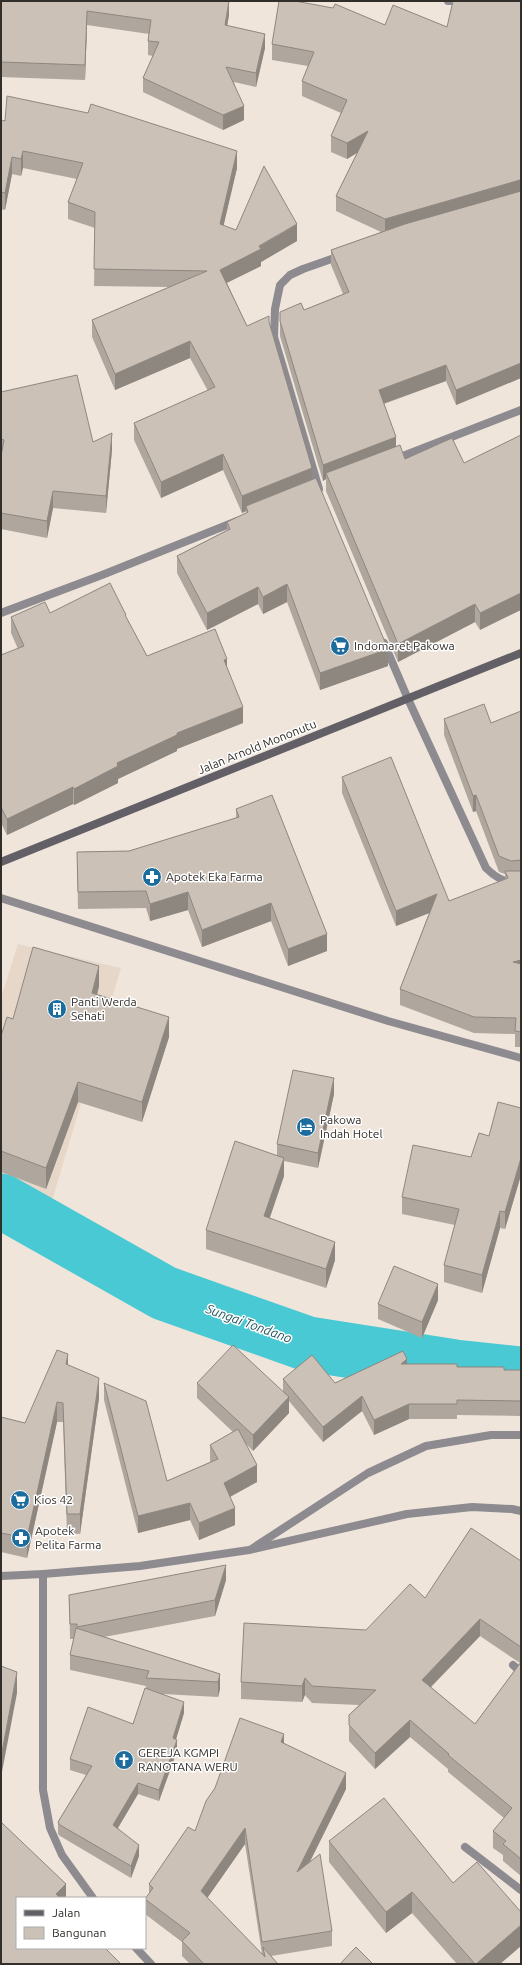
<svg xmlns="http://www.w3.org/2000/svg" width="522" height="1965" viewBox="0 0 522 1965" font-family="Ubuntu,sans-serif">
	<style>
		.built { fill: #e7d7c8 }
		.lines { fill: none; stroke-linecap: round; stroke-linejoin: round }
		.river { stroke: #49c9d3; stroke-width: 55 }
		.street { stroke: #8d8b90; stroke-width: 8 }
		.secondary { stroke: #625f66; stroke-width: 8 }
		.wall { fill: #afa69d; fill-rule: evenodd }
		.shaded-wall { fill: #8e8780 }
		.building { fill: #cbc1b7; stroke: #8e8780 }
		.labels { text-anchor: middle; stroke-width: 3; stroke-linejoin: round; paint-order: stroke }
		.poi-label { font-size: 12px; fill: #322e2a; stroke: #fff; text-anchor: start }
		.street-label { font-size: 12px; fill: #322e2a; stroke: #fff }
		.water-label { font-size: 13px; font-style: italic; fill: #1d5357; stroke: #fff }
	</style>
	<rect width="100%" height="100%" fill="#f0e5db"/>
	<!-- built -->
	<path class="built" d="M18,944L121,968L52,1201L1,1179V1172L46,1189L1,1104V998Z"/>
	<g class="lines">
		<!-- river -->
		<path class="river" d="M1,1201L164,1293L308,1344L455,1367L521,1374"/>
		<!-- street -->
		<g class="street">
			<path d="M448,1H479"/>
			<path d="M395,459L521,410"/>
			<path d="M319,489L274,337L275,309L280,285L290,275L303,269L340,256"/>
			<path d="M1,613L102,575L237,521"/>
			<path d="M384,643L408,699L486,868C496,878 507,885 521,881"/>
			<path d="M1,898L388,1021L521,1058"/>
			<path d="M253,1548L368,1473L426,1446L491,1435H521"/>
			<path d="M43,1574V1790L50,1828L62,1855L93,1898"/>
			<path d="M1,1576L43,1574L140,1566L249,1550L407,1514L472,1507L512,1509L521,1511"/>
			<path d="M513,1665L521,1672"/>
			<path d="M465,1847L521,1890"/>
			<path d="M136,1948L151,1964"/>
		</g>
		<!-- secondary -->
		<path class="secondary" d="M1,862L521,653"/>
	</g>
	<!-- wall -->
	<g class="wall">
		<path d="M1,1L229,15L227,25L265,48L256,87L234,82L244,120L223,130L143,92V78L153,56L148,55V41L149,34L87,25L85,80L1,77Z"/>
		<path d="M521,1V378L456,405L446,381L384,404L396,446L405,459L464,463L521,435L480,630L475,622L398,662L326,491V479L323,481L280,336V312L304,310L343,294L331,265V250L381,232L336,211V196L357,153L347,159L331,152V136L341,113L302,96V81L308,66L272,60V44L385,25L447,27Z"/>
		<path d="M1,120L237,168L223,226L236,230L297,241L261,262V266L227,283L247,326L269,322L312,480L388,666L320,690L287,602L263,614L258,604L207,630L177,573V556L227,530V522L246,513V511L242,513L223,470L161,498L134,440V423L208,391L190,358L115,390L92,337V320L169,287L94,286L95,228L68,219V202L77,179L23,168L21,176L12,174L5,210L1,209Z"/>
		<path d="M1,392L93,442L112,450L106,513L53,508L47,538L1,529Z"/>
		<path d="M50,613L126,618L147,656L227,667L243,723L177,749V751L118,779V783L74,805L73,804L7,835L1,823V655L18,649L11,633V617Z"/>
		<path d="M521,711V1047H515V1034L474,1033L400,1005V989L429,913L396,926L342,793V777L449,901L505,880V874L499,872L476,811L473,812L444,735V719L491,723Z"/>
		<path d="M236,809L327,951L288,966L271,921L202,947L188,910L150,921L146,908L78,909L77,852L129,851L236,818Z"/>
		<path d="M99,986L97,995L169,1037L142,1122L78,1102L46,1189L1,1172V1036L13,1019Z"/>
		<path d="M334,1094L318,1168L284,1161V1176L269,1218L335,1260L326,1288L206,1249V1230L277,1156V1144Z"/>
		<path d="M521,1108V1175L505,1229L500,1228L482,1293L444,1282V1265L455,1225L402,1214V1197L471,1157L489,1136Z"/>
		<path d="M438,1300L422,1338L378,1319V1304Z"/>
		<path d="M407,1364L504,1370H521V1416L457,1415V1419H409L374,1435L362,1411L323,1442L289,1401V1413L253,1451L245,1443L257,1482L230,1497L235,1525L199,1540L190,1520L138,1533L104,1400V1383L167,1481L210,1462V1445L233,1432L197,1398V1383L283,1392V1379L335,1383Z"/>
		<path d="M68,1365L99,1398L80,1534L67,1533L63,1422H57L27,1558L1,1552V1417L25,1423Z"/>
		<path d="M521,1561V1876L503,1861V1855L493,1848V1831L504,1818L448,1772V1769L410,1737L375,1769L349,1741V1715L359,1705L312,1703L305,1695L302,1702L241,1699V1682L366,1630L425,1598ZM480,1636L520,1663L475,1724L431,1687Z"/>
		<path d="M226,1580L215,1616L104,1637L220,1674V1689L218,1697L163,1694L184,1713L176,1739L177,1751L159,1801L138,1794L118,1828L139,1856L131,1878L60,1836L58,1834V1822L86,1775L70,1770V1759L133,1724L146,1688V1686L70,1670V1655L74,1639H70L69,1595Z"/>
		<path d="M284,1743L346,1789L310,1862L332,1931V1946L271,1956L278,1964H190L182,1956V1942L145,1914V1899L149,1894V1884L195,1831ZM245,1844L262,1954L207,1898Z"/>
		<path d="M329,1841L453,1883L500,1964H457L412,1913L386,1933L329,1862Z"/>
	</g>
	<!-- shaded-wall -->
	<g class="shaded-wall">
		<path d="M229,1V15L225,39V25Z"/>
		<path d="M87,11V25L85,80V65Z"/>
		<path d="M265,34V48L256,87V73Z"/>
		<path d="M244,106V120L223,130V115Z"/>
		<path d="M368,131V146L347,159V143Z"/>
		<path d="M23,151V168L21,176V159Z"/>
		<path d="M237,151V168L220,241V224Z"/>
		<path d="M12,157V174L5,210V193Z"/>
		<path d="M520,180V196L385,234V219Z"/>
		<path d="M297,224V241L261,262V266L220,286V270Z"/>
		<path d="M190,341V358L115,390V374Z"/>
		<path d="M521,363V378L456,405V390Z"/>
		<path d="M446,365V381L379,405V390Z"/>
		<path d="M112,433V450L106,513V496Z"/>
		<path d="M396,437V452L326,473V479L323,481V465Z"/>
		<path d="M223,454V470L161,498V482Z"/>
		<path d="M312,468V485L246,506V511L242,513V496Z"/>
		<path d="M53,491V508L47,538V521Z"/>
		<path d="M287,584V602L263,614V597Z"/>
		<path d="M258,587V604L207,630V613Z"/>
		<path d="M521,593V610L480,630V613Z"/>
		<path d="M475,604V622L398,662V644Z"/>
		<path d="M388,649V666L320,690V673Z"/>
		<path d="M227,659V675L224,660Z"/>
		<path d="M243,707V723L177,749V751L118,779V783L74,805V789L117,763L177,733Z"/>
		<path d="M73,787V804L7,835V819Z"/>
		<path d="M476,795V811L473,812V796Z"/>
		<path d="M188,892V910L150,921V904Z"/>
		<path d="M437,894V910L396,926V911Z"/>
		<path d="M271,903V921L202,947V930Z"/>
		<path d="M327,934V951L288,966V949Z"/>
		<path d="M521,960V976L513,962Z"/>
		<path d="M99,966V986L92,1014V993Z"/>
		<path d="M169,1017V1037L142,1122V1102Z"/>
		<path d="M334,1078V1094L318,1168V1153Z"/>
		<path d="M78,1082V1102L46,1189V1168Z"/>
		<path d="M284,1158V1176L264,1235V1216Z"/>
		<path d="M521,1158V1175L505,1229V1212Z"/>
		<path d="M500,1211V1228L482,1293V1275Z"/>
		<path d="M335,1242V1260L326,1288V1269Z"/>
		<path d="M438,1284V1300L422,1338V1322Z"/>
		<path d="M68,1354V1373L66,1364Z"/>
		<path d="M407,1359V1374L401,1364Z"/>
		<path d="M99,1378V1398L80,1534V1514Z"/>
		<path d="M362,1396V1411L323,1442V1427Z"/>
		<path d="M289,1397V1413L253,1451V1435Z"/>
		<path d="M57,1402V1422L27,1558V1538Z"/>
		<path d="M409,1404V1419L374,1435V1420Z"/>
		<path d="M257,1465V1482L224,1500V1483Z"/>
		<path d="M190,1503V1520L138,1533V1516Z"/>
		<path d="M235,1508V1525L199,1540V1523Z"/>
		<path d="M226,1565V1580L215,1616V1600Z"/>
		<path d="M480,1619V1636L422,1696V1680Z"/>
		<path d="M17,1672V1693L1,1777V1757Z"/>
		<path d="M220,1674V1689L218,1697V1682Z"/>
		<path d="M305,1678V1695L302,1702V1686Z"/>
		<path d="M184,1702V1713L173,1749V1738Z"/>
		<path d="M410,1720V1737L375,1769V1753Z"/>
		<path d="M284,1734V1749L281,1742Z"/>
		<path d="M177,1740V1751L159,1801V1790Z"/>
		<path d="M346,1773V1789L297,1887V1872Z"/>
		<path d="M138,1783V1794L113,1836V1825Z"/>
		<path d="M245,1828V1844L201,1907V1891Z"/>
		<path d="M139,1845V1856L131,1878V1866Z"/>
		<path d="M66,1884V1898H56V1894Z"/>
		<path d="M412,1892V1913L386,1933V1912Z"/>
		<path d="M521,1925V1946L500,1964H476Z"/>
	</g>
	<!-- building -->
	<g class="building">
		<path d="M1,1H229L225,25L265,34L256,73L226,67L244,106L223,115L143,78L159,42L148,41L151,20L87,11L85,65L1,62Z"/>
		<path d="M279,1H295L333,8L335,4L385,25L393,5L447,27L453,1H521V181L520,180L385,219L336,196L368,131L347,143L331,136L347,100L302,81L314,52L272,44Z"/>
		<path d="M7,96L88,113L91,104L237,151L220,224L236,230L264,166L297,224L259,246L261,249L220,270L247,326L269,316V322L312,468L242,496L223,454L161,482L134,423L215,387L190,341L115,374L92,320L207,271L94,269L95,212L68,202L83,163L23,151L21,159L12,157L5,193L1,192V120L5,121Z"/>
		<path d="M521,191V363L456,390L446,365L379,390L396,437L323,465L280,321V312L301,303L304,310L349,292L331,250L405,224Z"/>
		<path d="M77,375L93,442L112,433L106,496L53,491L47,521L1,513V456L4,440L1,439V392Z"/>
		<path d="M521,435V593L480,613L475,604L398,644L326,473L400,445L405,459L452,438L464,463Z"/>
		<path d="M316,478L388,649L320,673L287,584L263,597L258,587L207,613L177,556L230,529L227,522L248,512L246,506Z"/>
		<path d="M110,583L126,615H125L147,656L215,629L227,659L224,660L243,707L177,733V735L117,763L118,766L74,789L73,787L7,819L1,807V655L24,646L11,617L45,602L50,613Z"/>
		<path d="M484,704L491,723L521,711V860L511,861L499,856L476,795L473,796L444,719Z"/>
		<path d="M391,757L449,901L508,878L505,871H521V960L513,962L521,964V1032L515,1031L516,1018L474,1017L400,989L437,894L396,911L342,777Z"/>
		<path d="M272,795L327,934L288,949L271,903L202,930L188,892L150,904L146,891L78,892L77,852L129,851L239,817L236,809Z"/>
		<path d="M33,947L99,966L92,993L169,1017L142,1102L78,1082L46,1168L1,1151V1080L2,1078H1V1036L7,1017L13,1019Z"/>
		<path d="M293,1070L334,1078L318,1153L277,1144Z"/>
		<path d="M498,1102L521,1108V1158L505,1212L500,1211L482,1275L444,1265L459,1209L402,1197L413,1145L471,1157L479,1133L489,1136Z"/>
		<path d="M235,1141L284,1158L264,1216L335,1242L326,1269L206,1230Z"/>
		<path d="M394,1266L438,1284L422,1322L378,1304Z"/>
		<path d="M233,1345L289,1397L253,1435L197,1383Z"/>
		<path d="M57,1350L68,1354L66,1364L99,1378L80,1514H67L63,1403L57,1402L27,1538L1,1533V1417L25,1423Z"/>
		<path d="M403,1351L407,1359L401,1364H457V1367H504V1370H521V1401L457,1400V1404H409L374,1420L362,1396L323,1427L283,1379L312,1355L335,1383Z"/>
		<path d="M104,1383L146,1401L167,1481L218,1459L210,1445L238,1429L257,1465L224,1483L235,1508L199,1523L190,1503L138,1516Z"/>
		<path d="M471,1528L521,1561V1647L480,1619L422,1680L475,1724L521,1662V1859L503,1844L506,1841L493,1831L512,1808L448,1755L449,1754L410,1720L375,1753L349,1725V1715L376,1690L312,1686L305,1678L302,1686L241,1682L244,1623L366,1630L410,1584L425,1598Z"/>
		<path d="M226,1565L215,1600L77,1627V1624H70L69,1595Z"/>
		<path d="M76,1628L220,1674L218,1682L146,1678L149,1671L70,1655Z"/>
		<path d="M1,1666L17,1672L1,1757Z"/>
		<path d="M145,1688L184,1702L173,1738L177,1740L159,1790L138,1783L113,1825L139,1845L131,1866L60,1825L58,1822L92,1766L70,1759L88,1707L133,1724Z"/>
		<path d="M240,1718L284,1734L281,1742L346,1773L297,1872L320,1854L332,1931L262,1942L245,1828L201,1891L265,1957L263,1947L278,1964H204L182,1941L190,1933L145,1899L153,1888L149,1884L188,1827L195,1831L206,1801L215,1788Z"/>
		<path d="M384,1798L453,1883L477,1862L521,1912V1925L476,1964H475L412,1892L386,1912L329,1841Z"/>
		<path d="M1,1822L66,1884L56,1894L60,1898H17V1948H105L121,1964H1Z"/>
		<path d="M356,1947L373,1964H340Z"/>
	</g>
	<!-- icons -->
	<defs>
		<symbol id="supermarket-disc" viewBox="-11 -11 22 22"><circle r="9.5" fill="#1d6c9e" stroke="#fff"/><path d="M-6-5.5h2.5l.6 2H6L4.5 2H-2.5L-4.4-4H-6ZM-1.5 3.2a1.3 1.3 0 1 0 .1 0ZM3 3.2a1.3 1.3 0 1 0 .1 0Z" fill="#fff"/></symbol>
		<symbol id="pharmacy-disc" viewBox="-11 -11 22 22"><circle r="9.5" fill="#1d6c9e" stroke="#fff"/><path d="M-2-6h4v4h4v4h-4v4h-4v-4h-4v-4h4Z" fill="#fff"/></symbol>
		<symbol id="building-disc" viewBox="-11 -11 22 22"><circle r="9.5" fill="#1d6c9e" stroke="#fff"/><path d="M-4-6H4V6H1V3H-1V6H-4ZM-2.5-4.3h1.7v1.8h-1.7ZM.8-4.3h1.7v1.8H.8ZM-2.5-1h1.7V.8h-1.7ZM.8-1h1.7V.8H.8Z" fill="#fff"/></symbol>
		<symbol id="hotel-disc" viewBox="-11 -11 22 22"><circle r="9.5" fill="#1d6c9e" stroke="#fff"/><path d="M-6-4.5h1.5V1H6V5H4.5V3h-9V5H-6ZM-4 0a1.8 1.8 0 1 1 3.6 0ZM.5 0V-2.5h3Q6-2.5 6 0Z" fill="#fff"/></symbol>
		<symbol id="church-disc" viewBox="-11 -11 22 22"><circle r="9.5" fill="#1d6c9e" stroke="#fff"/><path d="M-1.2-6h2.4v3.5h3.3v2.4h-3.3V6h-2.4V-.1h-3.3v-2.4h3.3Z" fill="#fff"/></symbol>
	</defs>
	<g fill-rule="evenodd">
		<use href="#supermarket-disc" x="329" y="635" width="22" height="22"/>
		<use href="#pharmacy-disc" x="141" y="866" width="22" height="22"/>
		<use href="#building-disc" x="46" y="998" width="22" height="22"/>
		<use href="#hotel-disc" x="295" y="1116" width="22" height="22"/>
		<use href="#supermarket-disc" x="9" y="1489" width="22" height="22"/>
		<use href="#pharmacy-disc" x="10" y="1527" width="22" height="22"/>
		<use href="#church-disc" x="113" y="1749" width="22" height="22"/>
	</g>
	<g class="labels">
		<!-- poi labels -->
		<g class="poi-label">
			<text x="354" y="650">Indomaret Pakowa</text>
			<text x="166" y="881">Apotek Eka Farma</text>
			<text x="71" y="1006">Panti Werda<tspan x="71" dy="14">Sehati</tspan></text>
			<text x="320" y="1124">Pakowa<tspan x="320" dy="14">Indah Hotel</tspan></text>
			<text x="34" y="1504">Kios 42</text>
			<text x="35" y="1535">Apotek<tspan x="35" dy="14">Pelita Farma</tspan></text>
			<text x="138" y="1757">GEREJA KGMPI<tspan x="138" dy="14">RANOTANA WERU</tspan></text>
		</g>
		<!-- street labels -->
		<g class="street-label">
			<text transform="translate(257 747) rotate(-22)" y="4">Jalan Arnold Mononutu</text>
		</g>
		<!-- water labels -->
		<g class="water-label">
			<text transform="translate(249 1323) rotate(20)" y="5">Sungai Tondano</text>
		</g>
	</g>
	<!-- border -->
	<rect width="522" height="1965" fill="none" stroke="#322e2a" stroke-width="4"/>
	<!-- legend -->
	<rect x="16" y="1897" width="130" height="52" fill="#ffffff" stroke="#adabaa"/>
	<rect x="24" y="1910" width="20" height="6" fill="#625f66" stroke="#adabaa"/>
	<text x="52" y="1917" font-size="12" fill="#322e2a">Jalan</text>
	<rect x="24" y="1927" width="20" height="12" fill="#cbc1b7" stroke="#adabaa"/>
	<text x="52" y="1937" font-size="12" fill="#322e2a">Bangunan</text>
</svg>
